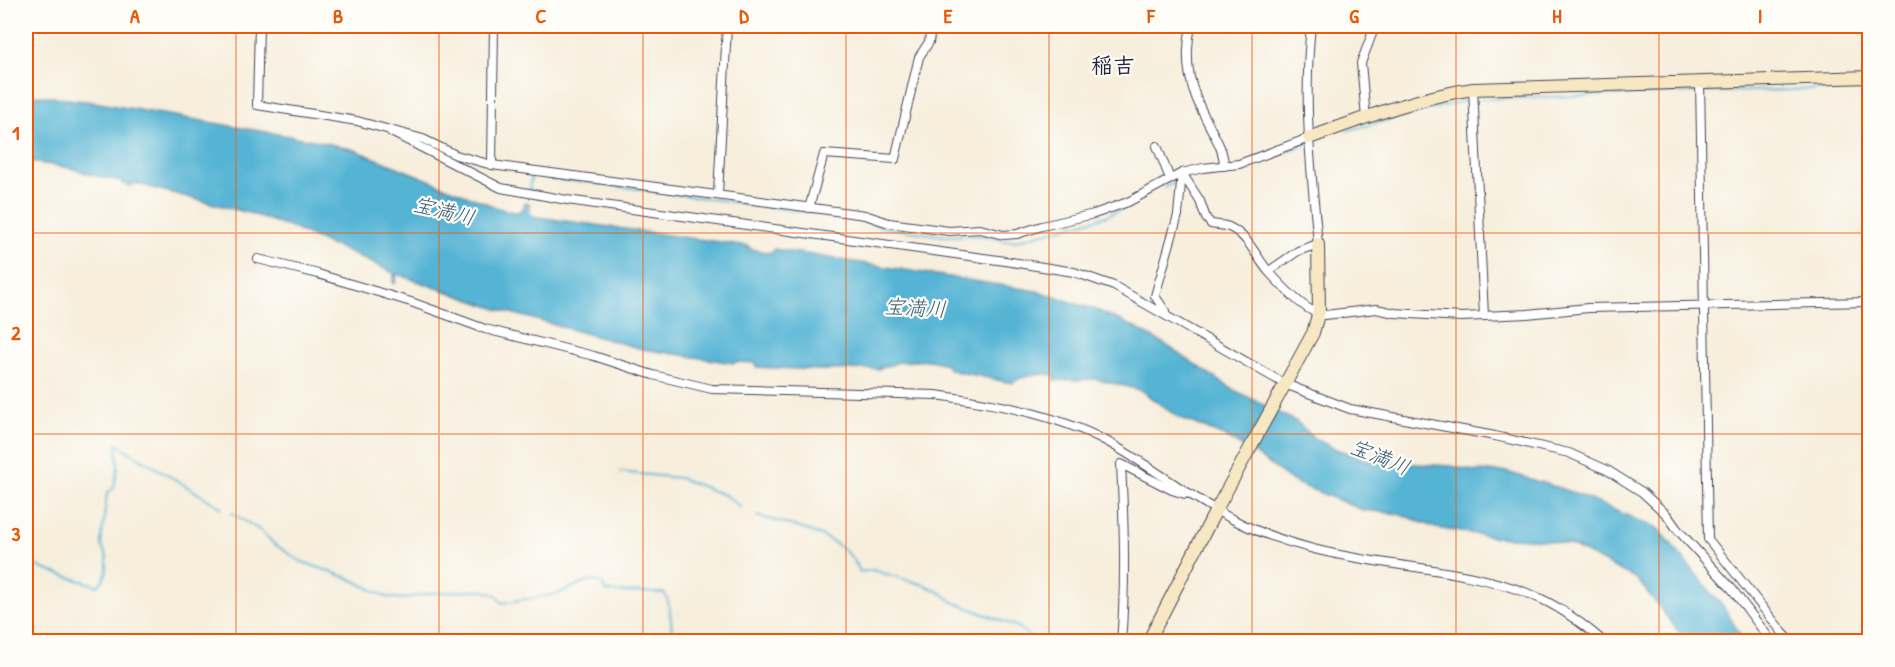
<svg xmlns="http://www.w3.org/2000/svg" width="1895" height="667" viewBox="0 0 1895 667" font-family="'Patrick Hand','Klee One',sans-serif">
	<style>
		.water { fill: #55b4d4; stroke: #3c6b88; stroke-width: 1.5 }
		.lines { fill: none; stroke-linecap: round; stroke-linejoin: round }
		.stream { stroke: #55b4d4; stroke-width: 2 }
		.street-casing { stroke: #424153; stroke-width: 10 }
		.secondary-casing { stroke: #424153; stroke-width: 14 }
		.street { stroke: #fff; stroke-width: 8 }
		.secondary { stroke: #f7e8c3; stroke-width: 12 }
		.grid { fill: none; stroke: #e8590c; stroke-width: 1.5; stroke-opacity: 0.55 }
		.labels { text-anchor: middle; stroke-width: 4.5; stroke-linejoin: round; paint-order: stroke }
		.water-label { font-size: 21px; font-style: italic; fill: #365c78; stroke: #fdfcf7 }
		.quarter-label { font-size: 22px; font-weight: bold; fill: #22223b; stroke: #fdfcf7 }
		.neatline { fill: none; stroke: #e8590c; stroke-width: 2 }
		.grid-label { font-size: 20px; text-anchor: middle; font-weight: bold; fill: #e8590c }
	</style>
	<rect width="100%" height="100%" fill="#fdfcf7"/>
	<filter id="ink" filterUnits="userSpaceOnUse"><feTurbulence type="fractalNoise" baseFrequency=".0167" numOctaves="2"/><feDisplacementMap in="SourceGraphic" scale="12" xChannelSelector="R" yChannelSelector="G"/><feConvolveMatrix kernelMatrix="1 2 1 2 8 2 1 2 1" color-interpolation-filters="sRGB"/></filter>
	<filter id="wash" filterUnits="userSpaceOnUse"><feTurbulence type="fractalNoise" baseFrequency=".008" numOctaves="4" result="noise"/><feDisplacementMap in="SourceGraphic" scale="24" xChannelSelector="R" yChannelSelector="G"/><feGaussianBlur stdDeviation="1.35" result="paint"/><feColorMatrix in="noise" values="0 0 0 0 0 0 0 0 0 0 0 0 0 0 0 0 0 1.4 0 .05"/><feComposite in="paint" operator="in"/></filter>
	<g filter="url(#wash)">
		<rect width="100%" height="100%" fill="#f7eedc"/>
		<!-- water -->
		<path class="water" d="M26,94L93,102L318,141L355,150L498,208C509,211 522,218 525,203L530,204V215L537,217L748,246L750,249L772,253L774,249L1037,291L1096,310L1132,326L1166,345L1232,389L1297,422L1315,439L1338,450L1375,462L1452,466L1473,471L1507,472L1572,492L1659,529L1724,608L1744,641H1686L1637,579L1572,546L1546,540L1495,537L1436,528L1400,514L1363,510L1296,483L1246,448L1224,436L1178,417L1140,390L1096,379L1054,381L1056,376C1045,372 1021,376 1012,383L950,370L946,364L930,360L899,362L878,369L820,370L756,367V363L735,362L734,363L642,349L497,309L397,274L395,284L393,283L394,273L333,245L332,246L290,227L249,213L134,183L132,186L122,184V181L92,175L71,168L26,161Z"/>
		<g class="lines">
			<!-- stream -->
			<g class="stream">
				<path d="M926,54L933,44L936,26"/>
				<path d="M1706,92L1870,88"/>
				<path d="M1480,99L1698,92"/>
				<path d="M1345,131L1468,100"/>
				<path d="M1193,175L1243,168L1308,143"/>
				<path d="M1165,187L1177,181"/>
				<path d="M529,190L532,174L558,180L587,182L858,219L882,227L944,236L987,235L1004,241H1014L1104,217L1128,206"/>
				<path d="M620,472L679,478L727,496L741,508"/>
				<path d="M232,513L261,531L274,544L300,561L351,579L386,597L402,599L431,593L469,591H484L497,595L502,603L557,594L588,581H596L603,585L605,591L613,592L664,593C672,603 670,628 674,642"/>
				<path d="M757,516C792,526 845,534 860,572L872,570L925,585L941,593L953,602L1018,627L1036,642"/>
				<path d="M26,561L46,570L98,586L103,580L107,571V558L101,544L107,493L114,488L118,467L117,444L222,508"/>
			</g>
		</g>
	</g>
	<g filter="url(#ink)">
		<g class="lines">
			<defs>
				<g id="street">
					<path d="M259,26L257,105L357,121L423,139L456,155L492,165L865,215L889,223L949,231L980,229L1003,235L1017,234L1042,226L1094,214L1128,202L1182,173L1203,168L1239,164L1309,138"/>
					<path d="M1191,26C1183,63 1190,90 1208,123C1215,137 1224,150 1224,166"/>
					<path d="M1700,81L1708,539L1783,633L1792,642"/>
					<path d="M1473,89L1484,316"/>
					<path d="M1366,118L1361,63L1375,26"/>
					<path d="M391,132L501,188L567,200L1005,261L1074,272L1114,286L1285,384L1350,409L1495,436L1569,453L1607,470L1642,492L1667,515L1677,529L1732,589L1772,642"/>
					<path d="M1157,146L1170,179"/>
					<path d="M492,165L494,26"/>
					<path d="M1182,173L1200,201L1206,218L1211,224C1217,225 1224,225 1229,227C1250,237 1255,256 1269,272C1279,283 1302,307 1315,312"/>
					<path d="M718,194L727,26"/>
					<path d="M809,208L824,154L895,159L919,57L929,42L931,26"/>
					<path d="M258,259L318,274L411,302L485,329L594,356L653,375L712,389L936,395C993,403 1055,414 1106,441C1150,465 1189,497 1234,520C1257,532 1284,541 1310,548C1382,568 1462,566 1532,595C1558,605 1582,623 1604,642"/>
					<path d="M1269,271L1298,251L1318,244C1311,170 1303,101 1311,26"/>
					<path d="M1165,311L1155,296L1178,215L1182,173"/>
					<path d="M1325,315L1376,309L1395,313L1461,317L1527,314L1588,308L1870,302"/>
					<path d="M1121,642C1126,582 1124,523 1121,464L1172,490L1185,494"/>
				</g>
				<g id="secondary">
					<path d="M1309,138C1361,119 1418,97 1473,89L1870,77"/>
					<path d="M1148,642L1216,510L1313,333L1319,311L1318,244"/>
				</g>
			</defs>
			<!-- street casing -->
			<use href="#street" class="street-casing"/>
			<!-- secondary casing -->
			<use href="#secondary" class="secondary-casing"/>
			<!-- street -->
			<use href="#street" class="street"/>
			<!-- secondary -->
			<use href="#secondary" class="secondary"/>
		</g>
	</g>
	<!-- grid -->
	<path class="grid" d="M236,26V642M439,26V642M643,26V642M846,26V642M1049,26V642M1252,26V642M1456,26V642M1659,26V642M26,233H1870M26,434H1870"/>
	<g class="labels">
		<!-- water labels -->
		<g class="water-label">
			<text transform="translate(444 211) rotate(14)" y="7">宝満川</text>
			<text transform="translate(915 308) rotate(3)" y="7">宝満川</text>
			<text transform="translate(1380 457) rotate(22)" y="7">宝満川</text>
		</g>
		<!-- quarter labels -->
		<g class="quarter-label">
			<text x="1113" y="73">稲吉</text>
		</g>
	</g>
	<!-- margin -->
	<rect width="1895" height="667" fill="none" stroke="#fdfcf7" stroke-width="66"/>
	<rect x="33" y="33" width="1829" height="601" class="neatline"/>
	<g class="grid-label">
		<text x="135" y="23">A</text>
		<text x="338" y="23">B</text>
		<text x="541" y="23">C</text>
		<text x="744" y="23">D</text>
		<text x="948" y="23">E</text>
		<text x="1151" y="23">F</text>
		<text x="1354" y="23">G</text>
		<text x="1557" y="23">H</text>
		<text x="1760" y="23">I</text>
		<text x="16" y="140">1</text>
		<text x="16" y="340">2</text>
		<text x="16" y="541">3</text>
	</g>
</svg>
